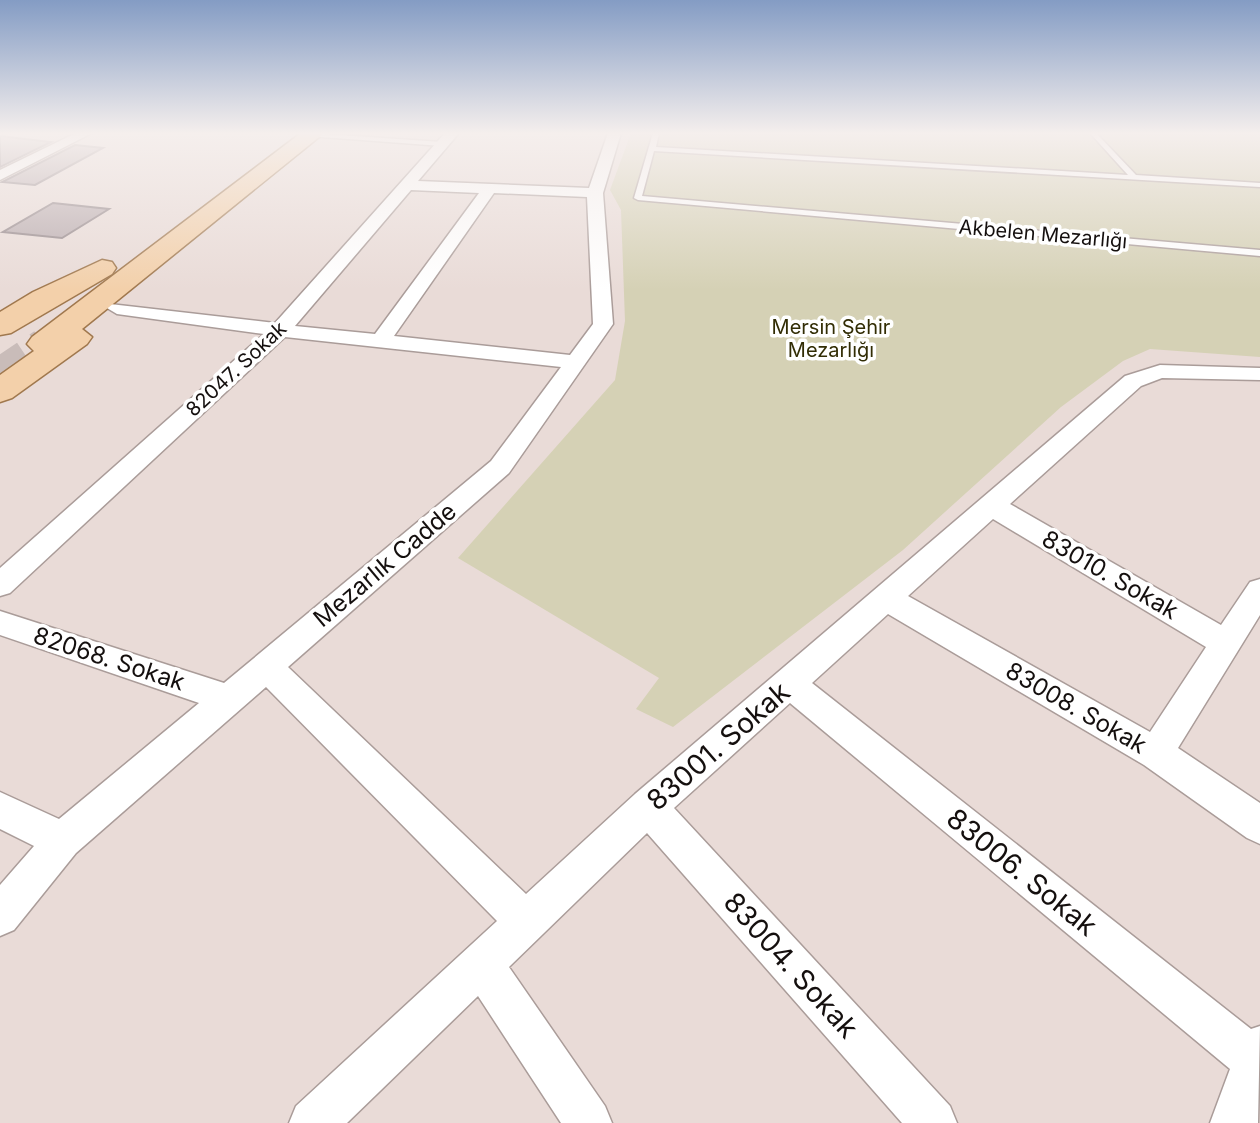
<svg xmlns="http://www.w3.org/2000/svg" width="1260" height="1123" viewBox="0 0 1260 1123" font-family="Inter,sans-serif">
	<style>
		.green { fill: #d5d1b5 }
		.building { fill: #baacaf; stroke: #928588; stroke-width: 2 }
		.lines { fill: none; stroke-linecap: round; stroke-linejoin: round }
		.primary-tunnel { stroke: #c9bcb9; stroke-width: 31; stroke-dasharray: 31 15; stroke-linecap: butt }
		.service-casing { stroke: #aa9c99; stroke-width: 3 }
		.minor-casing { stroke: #aa9c99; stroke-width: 3 }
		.primary-casing { stroke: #a0784e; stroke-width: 3 }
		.service { fill: #fff; fill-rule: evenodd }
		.minor { fill: #fff; fill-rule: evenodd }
		.primary { fill: #f3d0aa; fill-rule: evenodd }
		.labels { text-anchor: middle; stroke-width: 7; stroke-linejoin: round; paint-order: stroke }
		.far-street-label { font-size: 20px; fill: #140f0e; stroke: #fff }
		.far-park-label { font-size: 20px; fill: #322d05; stroke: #fff }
		.street-label { font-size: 24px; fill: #140f0e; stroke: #fff }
		.near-street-label { font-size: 28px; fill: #140f0e; stroke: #fff }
	</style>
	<rect width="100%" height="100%" fill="#e9dbd7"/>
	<!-- green -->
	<path class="green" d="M631,133H1260V357L1150,349L1123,361L1061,407L903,550L673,727L636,709L659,678L458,558L615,380L625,321L621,210L610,190Z"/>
	<!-- building -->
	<g class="building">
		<path d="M0,136L51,142L0,167Z"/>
		<path d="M75,145L103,148L35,185L2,182Z"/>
		<path d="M53,203L109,209L62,238L3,232Z"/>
	</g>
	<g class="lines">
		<!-- primary-tunnel -->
		<path class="primary-tunnel" d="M0,373L43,344"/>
		<defs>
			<g id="service">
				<path d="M310,133L442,142L445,144L442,146L308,136Z"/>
				<path d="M653,133H659L656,147L1128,175L1090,133H1096L1136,175L1260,183V187L654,151L642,196L1260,250V256L638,200L634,198Z"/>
			</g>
			<g id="minor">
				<path d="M76,133H92L0,180V170Z"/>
				<path d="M445,133H459L418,181L589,188L608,133H621L603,193L613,324L509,473L288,667L526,894L635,794L1125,376L1160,365L1260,368V380L1162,378L1141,386L1010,504L1221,625L1250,582L1260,579V615L1178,748L1260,803V844L1247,838L1144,765L888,614L812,683L1251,1029L1260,1026L1258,1123H1210L1230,1069L790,703L674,808L950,1106L957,1123H902L647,833L509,967L605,1106L612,1123H561L478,996L347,1123H289L296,1106L497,921L266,687L76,853L14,930L0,936V885L34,846L0,829V792L59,819L199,703L0,635V611L224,683L491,461L561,367L285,337L10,593L0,596V568L264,334L117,314L107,308L110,304L275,323ZM411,190L479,193L375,334L295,326ZM494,193L587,197L593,324L570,355L394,336ZM993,519L1206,647L1150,732L908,596Z"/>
			</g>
			<g id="primary">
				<path d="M301,133H324L82,329L92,337L87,344L12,398L0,402V375L34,351L27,344L32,337Z"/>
				<path d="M102,260L112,262L116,268L112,274L11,333L0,335V312L33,292Z"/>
			</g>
		</defs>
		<!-- service casing -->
		<use href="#service" class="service-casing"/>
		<!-- minor casing -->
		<use href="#minor" class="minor-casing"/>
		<!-- primary casing -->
		<use href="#primary" class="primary-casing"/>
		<!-- service -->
		<use href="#service" class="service"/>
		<!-- minor -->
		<use href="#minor" class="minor"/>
		<!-- primary -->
		<use href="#primary" class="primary"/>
	</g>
	<!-- sky -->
	<linearGradient id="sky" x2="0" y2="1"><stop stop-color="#849cc4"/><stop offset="0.46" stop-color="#f5efed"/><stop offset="1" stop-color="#f5efed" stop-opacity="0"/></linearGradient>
	<rect width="1260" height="290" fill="url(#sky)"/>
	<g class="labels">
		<!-- far-street labels -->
		<g class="far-street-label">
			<text transform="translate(1043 234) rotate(5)" y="7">Akbelen Mezarlığı</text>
			<text transform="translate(236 369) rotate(-43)" y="7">82047. Sokak</text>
		</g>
		<!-- far-park labels -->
		<g class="far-park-label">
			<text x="831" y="334">Mersin Şehir<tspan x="831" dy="23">Mezarlığı</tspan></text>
		</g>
		<!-- street labels -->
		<g class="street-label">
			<text transform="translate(385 565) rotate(-40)" y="8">Mezarlık Cadde</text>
			<text transform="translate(1110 575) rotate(30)" y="8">83010. Sokak</text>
			<text transform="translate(109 659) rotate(18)" y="8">82068. Sokak</text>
			<text transform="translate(1076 708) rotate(30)" y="8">83008. Sokak</text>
		</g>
		<!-- near-street labels -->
		<g class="near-street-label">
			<text transform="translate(718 746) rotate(-41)" y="10">83001. Sokak</text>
			<text transform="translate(1022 872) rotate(39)" y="10">83006. Sokak</text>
			<text transform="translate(791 965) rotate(48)" y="10">83004. Sokak</text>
		</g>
	</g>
</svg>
